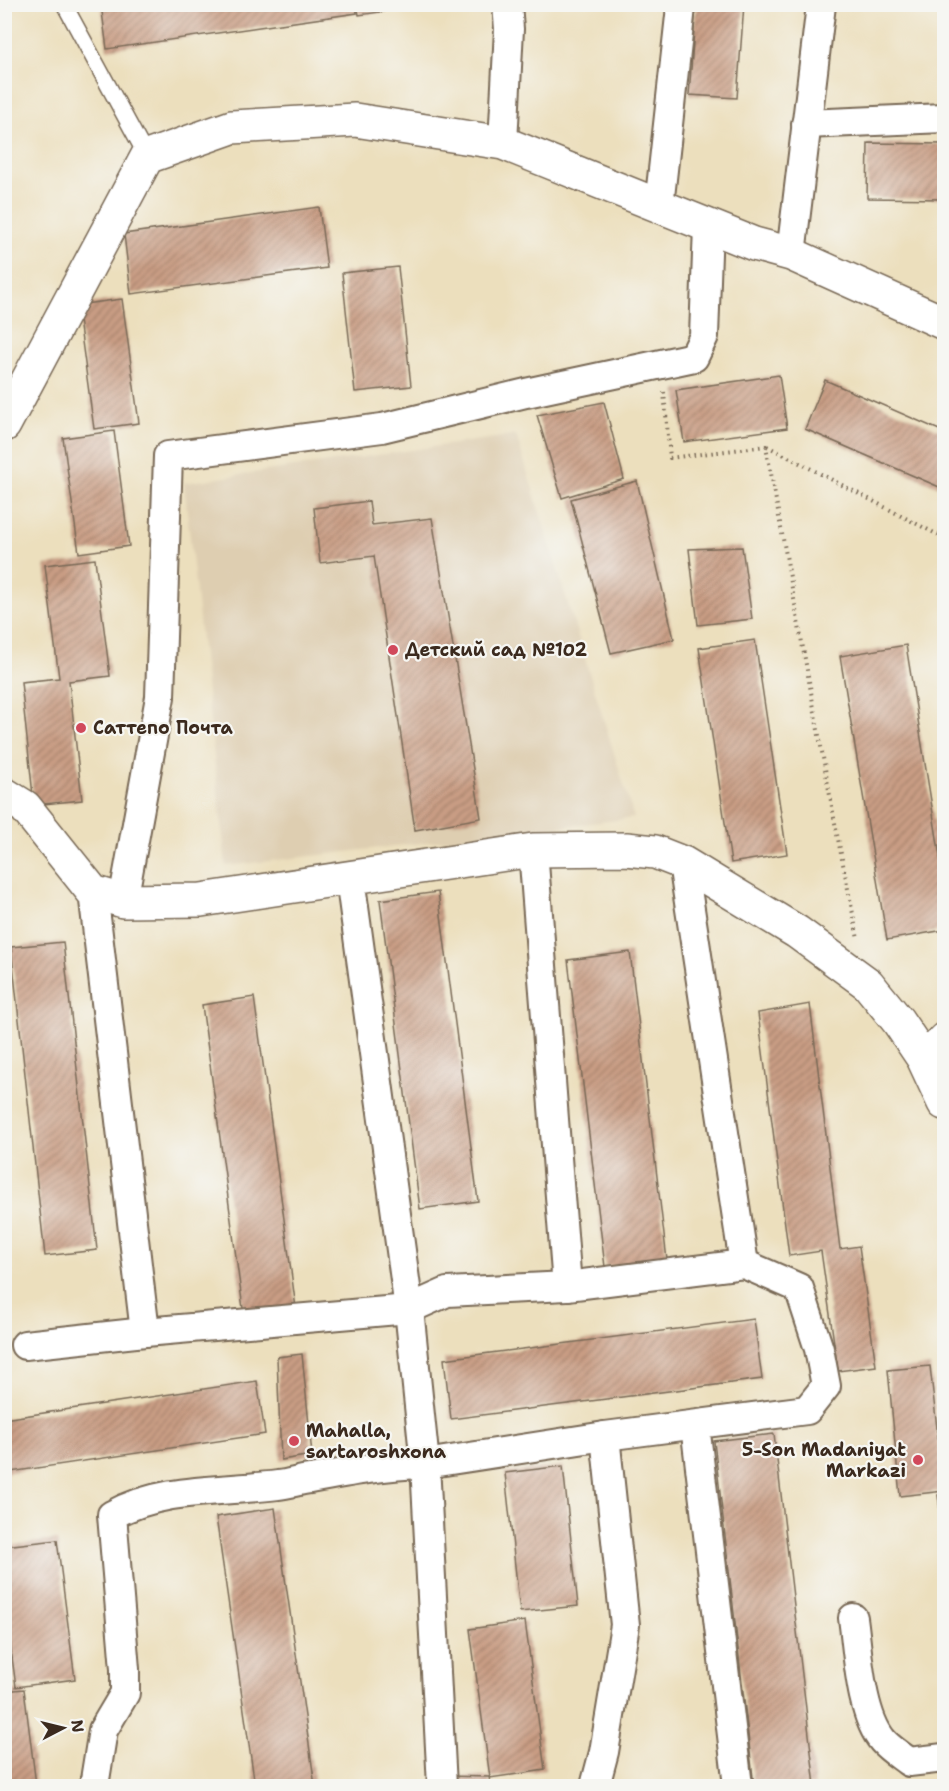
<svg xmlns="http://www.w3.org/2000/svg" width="949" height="1791" viewBox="0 0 949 1791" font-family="'Shantell Sans',sans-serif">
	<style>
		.built { fill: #deceb1 }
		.building { fill: url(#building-hatch) }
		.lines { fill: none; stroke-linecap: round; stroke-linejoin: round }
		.lane-casing { stroke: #796956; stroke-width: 18 }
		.street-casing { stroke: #796956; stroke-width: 32 }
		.secondary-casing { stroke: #796956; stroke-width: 36 }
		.path { stroke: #796956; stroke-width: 4; stroke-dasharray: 1.5 4.5; stroke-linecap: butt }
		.lane { stroke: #fff; stroke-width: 15 }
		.street { stroke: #fff; stroke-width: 28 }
		.secondary { stroke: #fff; stroke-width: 33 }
		.poi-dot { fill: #d1495b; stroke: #f6f6f2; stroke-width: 2 }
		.labels { text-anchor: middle; stroke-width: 4.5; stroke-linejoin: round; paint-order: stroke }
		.poi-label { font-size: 18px; font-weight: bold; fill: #3b2a1e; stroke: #f6f6f2; text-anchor: start }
	</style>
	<defs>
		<pattern id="building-hatch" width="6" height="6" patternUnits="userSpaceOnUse" patternTransform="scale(1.5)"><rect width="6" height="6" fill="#c99d84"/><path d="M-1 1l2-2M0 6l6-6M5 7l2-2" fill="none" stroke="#a4806b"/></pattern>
	</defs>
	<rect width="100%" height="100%" fill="#f6f6f2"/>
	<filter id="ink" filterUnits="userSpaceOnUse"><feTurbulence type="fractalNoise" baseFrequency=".0167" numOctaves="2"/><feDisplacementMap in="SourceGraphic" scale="12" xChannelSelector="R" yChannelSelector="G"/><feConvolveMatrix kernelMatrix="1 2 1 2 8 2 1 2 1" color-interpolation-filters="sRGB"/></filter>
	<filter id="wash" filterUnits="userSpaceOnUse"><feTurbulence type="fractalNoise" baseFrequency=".008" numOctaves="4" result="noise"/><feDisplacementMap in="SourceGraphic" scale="24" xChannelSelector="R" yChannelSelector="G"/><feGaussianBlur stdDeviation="1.35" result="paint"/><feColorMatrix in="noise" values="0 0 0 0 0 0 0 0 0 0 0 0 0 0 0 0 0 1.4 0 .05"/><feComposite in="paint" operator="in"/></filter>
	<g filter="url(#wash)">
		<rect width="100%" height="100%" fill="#ecdfbd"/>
		<!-- built -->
		<path class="built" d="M516,435L634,818L226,866L184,483Z"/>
		<g id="blocks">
			<!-- building -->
			<g class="building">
				<path d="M101,4H356L357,13L107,49Z"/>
				<path d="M357,4H422V6L359,15Z"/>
				<path d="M696,4H744L737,98L689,95Z"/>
				<path d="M868,143L944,144V199L867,198Z"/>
				<path d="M319,207L327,268L131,294L124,234Z"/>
				<path d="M398,267L411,386L355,392L342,273Z"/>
				<path d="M122,299L139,423L94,429L77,305Z"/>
				<path d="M779,375L787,428L684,442L676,390Z"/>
				<path d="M825,380L944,432V489L805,429Z"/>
				<path d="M604,402L624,479L562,498L537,415Z"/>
				<path d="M114,431L129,546L79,553L63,438Z"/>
				<path d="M637,481L674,639L611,653L571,499Z"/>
				<path d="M369,501L372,525L432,518L481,818L415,830L374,556L320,563L314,508Z"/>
				<path d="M742,547L752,619L698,625L689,549Z"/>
				<path d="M95,559L110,676L69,681L82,800L34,805L21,682L59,678L45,565Z"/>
				<path d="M755,640L787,854L731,863L699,648Z"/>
				<path d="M906,645L944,882V930L887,940L840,656Z"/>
				<path d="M438,892L478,1201L420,1209L380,900Z"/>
				<path d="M63,942L97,1250L45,1256L11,947Z"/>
				<path d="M630,952L667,1260L605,1267L568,960Z"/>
				<path d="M254,997L296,1308L244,1316L202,1005Z"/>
				<path d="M810,1004L840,1249L859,1246L876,1366L838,1371L821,1251L789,1256L758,1013Z"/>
				<path d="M754,1319L762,1379L451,1419L444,1359Z"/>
				<path d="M302,1354L312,1455L281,1460L277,1357Z"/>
				<path d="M930,1366L944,1491L900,1496L888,1370Z"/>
				<path d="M257,1381L265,1434L4,1473V1419Z"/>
				<path d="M774,1434L815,1786H754L714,1441Z"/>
				<path d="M563,1466L578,1606L520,1612L505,1473Z"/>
				<path d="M938,1495H944V1534H943Z"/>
				<path d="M275,1508L315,1786H255L216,1517Z"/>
				<path d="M57,1540L75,1679L16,1687L4,1597V1546Z"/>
				<path d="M525,1621L545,1770L490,1778L470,1629Z"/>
				<path d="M24,1689L36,1785L4,1786V1691Z"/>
				<path d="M445,1776L489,1777L491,1786H447Z"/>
				<path d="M944,1783V1786H919V1785Z"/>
			</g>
		</g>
	</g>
	<g filter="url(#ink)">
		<use href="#blocks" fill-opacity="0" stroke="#796956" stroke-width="1.5"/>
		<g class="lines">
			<defs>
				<path id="lane" d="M64,4L147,157"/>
				<g id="street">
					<path d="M806,124L944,118"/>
					<path d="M503,143L509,29L507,4"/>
					<path d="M659,206L681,7"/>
					<path d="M791,254L821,5"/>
					<path d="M533,850L567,1286"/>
					<path d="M683,863L744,1264"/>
					<path d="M350,878L409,1309L425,1464L442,1786"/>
					<path d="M93,892L145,1332L409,1309L447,1292L567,1286L744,1264L799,1288L819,1349L826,1386L807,1410L605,1436L425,1464C386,1465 348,1472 310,1479C300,1480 289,1484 278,1485C223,1492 162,1487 112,1515L125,1669V1693L103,1730L94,1786"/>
					<path d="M123,901L160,697L168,456L382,428L526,393L694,357L704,336L708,226"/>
					<path d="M923,1058L944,1037"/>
					<path d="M25,1345L145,1332"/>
					<path d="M695,1425L738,1786"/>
					<path d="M853,1618C858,1652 860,1714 883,1741C890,1749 900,1755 909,1762L944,1758"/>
					<path d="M595,1786L604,1752L625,1625L605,1436"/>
				</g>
				<g id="secondary">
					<path d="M4,425L147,157L232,127L355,120L503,143L754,244L791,254L944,323"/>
					<path d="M4,794L25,807L93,892L123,901L201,900L533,850L626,849L655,852L683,863L797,932L868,984L898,1021L923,1058L944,1103"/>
				</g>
			</defs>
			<!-- lane casing -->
			<use href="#lane" class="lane-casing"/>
			<!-- street casing -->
			<use href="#street" class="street-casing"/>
			<!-- secondary casing -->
			<use href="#secondary" class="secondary-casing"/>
			<!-- path -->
			<g class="path">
				<path d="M664,392L670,458L766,446L837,834L858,939"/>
				<path d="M767,446L944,538"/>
			</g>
			<!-- lane -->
			<use href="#lane" class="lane"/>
			<!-- street -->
			<use href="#street" class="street"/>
			<!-- secondary -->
			<use href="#secondary" class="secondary"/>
		</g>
	</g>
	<!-- markers -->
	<g class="poi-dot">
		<circle cx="393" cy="650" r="6"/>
		<circle cx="81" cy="728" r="6"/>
		<circle cx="294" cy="1441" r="6"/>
		<circle cx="918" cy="1460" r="6"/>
	</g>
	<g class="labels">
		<!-- poi labels -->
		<g class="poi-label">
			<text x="405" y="656">Детский сад №102</text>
			<text x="93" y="734">Саттепо Почта</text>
			<text x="306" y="1437">Mahalla,<tspan x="306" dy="21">sartaroshxona</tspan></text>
			<text x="906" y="1456" text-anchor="end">5-Son Madaniyat<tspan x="906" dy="21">Markazi</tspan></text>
		</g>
	</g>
	<!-- margin -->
	<rect width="949" height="1791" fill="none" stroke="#f6f6f2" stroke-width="24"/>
	<!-- north arrow -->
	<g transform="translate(63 1728) rotate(83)" stroke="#f6f6f2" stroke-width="4.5" paint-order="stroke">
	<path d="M0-4.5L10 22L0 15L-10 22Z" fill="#3b2a1e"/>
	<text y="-9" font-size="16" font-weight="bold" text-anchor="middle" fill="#3b2a1e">N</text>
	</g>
</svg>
